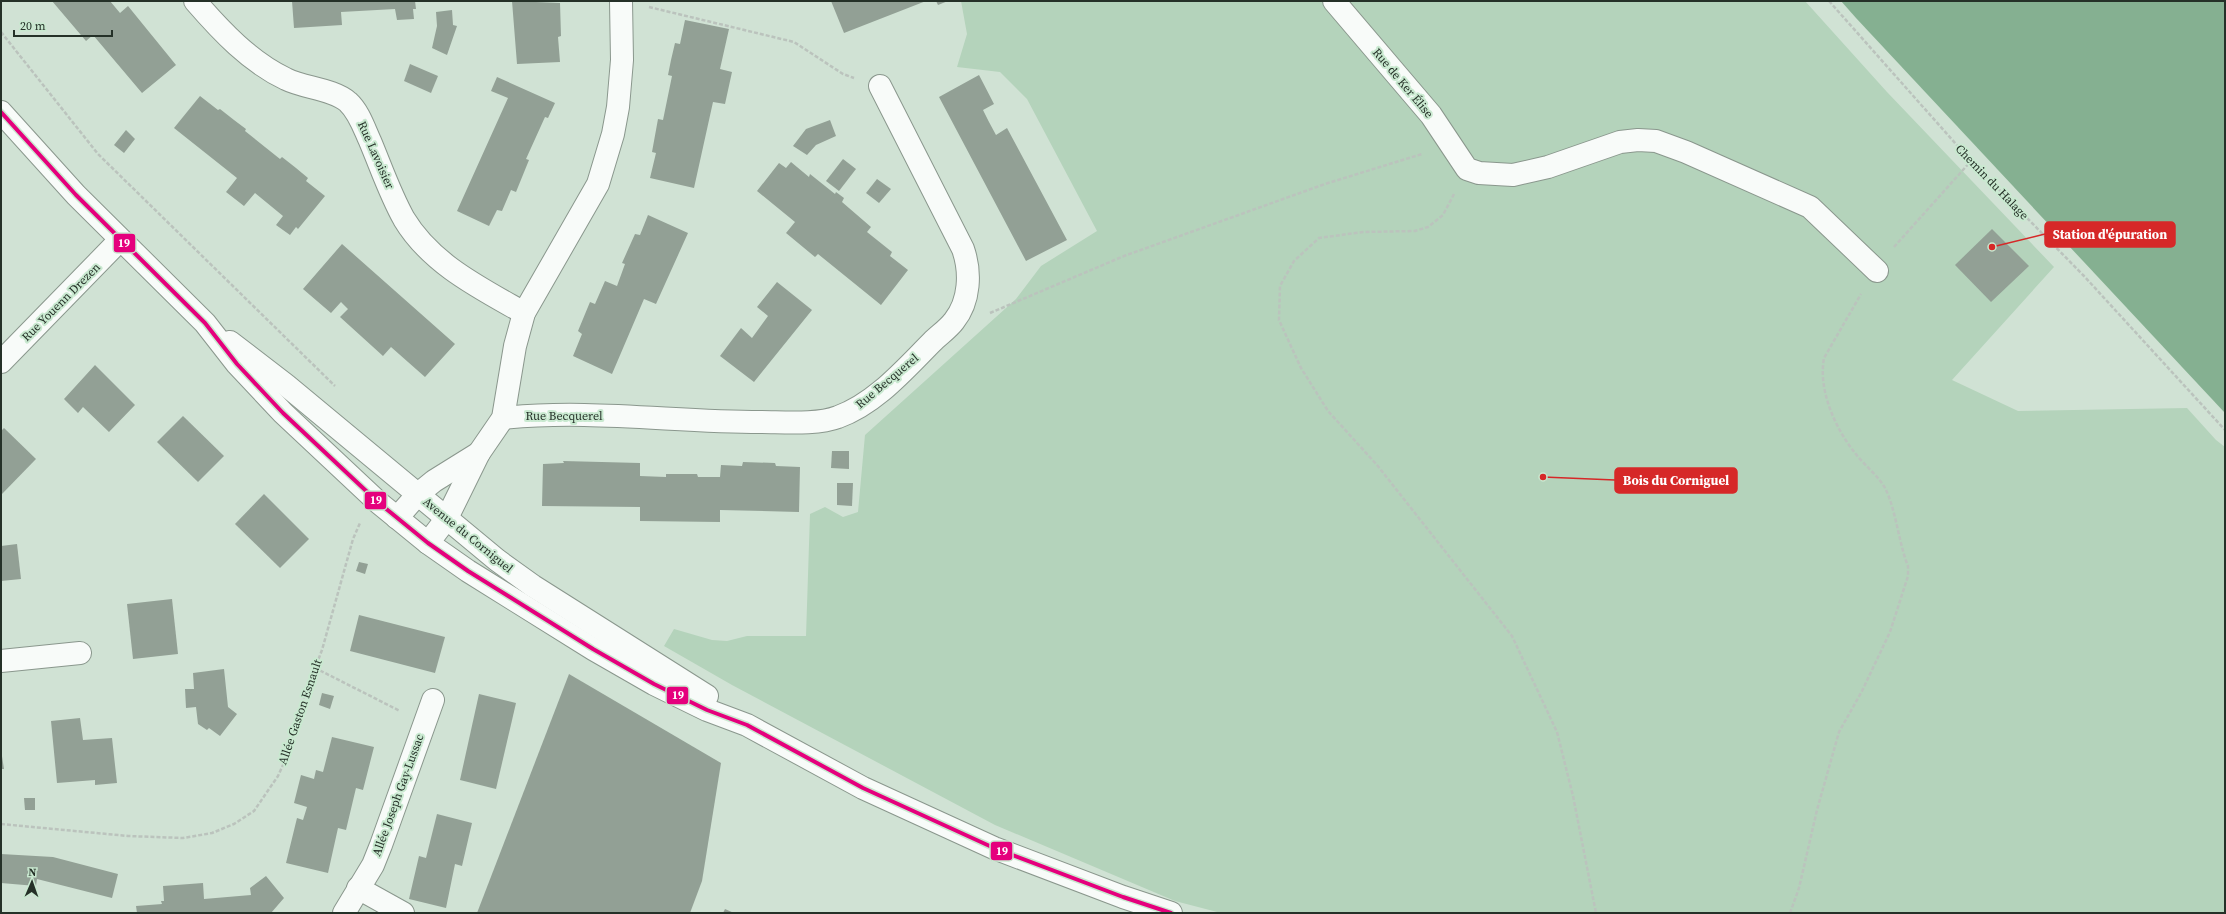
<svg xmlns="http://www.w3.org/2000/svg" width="2226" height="914" viewBox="0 0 2226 914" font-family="'Source Serif 4',serif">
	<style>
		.green { fill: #b4d3bb }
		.water { fill: #85b091 }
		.building { fill: #92a095 }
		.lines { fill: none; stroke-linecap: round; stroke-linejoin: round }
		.minor-casing { stroke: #8a978d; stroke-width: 24 }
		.tertiary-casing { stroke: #8a978d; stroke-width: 24 }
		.path { stroke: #bbc3bd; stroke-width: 2.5; stroke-dasharray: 4 2; stroke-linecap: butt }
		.minor { stroke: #f8fbf9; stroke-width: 22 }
		.tertiary { stroke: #f8fbf9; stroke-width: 22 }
		.bus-1-casing { stroke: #c9e9d0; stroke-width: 7 }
		.bus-1 { stroke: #e5007d; stroke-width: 4 }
		.labels { text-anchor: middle; stroke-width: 4; stroke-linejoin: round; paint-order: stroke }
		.street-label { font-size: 12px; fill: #253128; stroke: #c9e9d0 }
		.leader { fill: none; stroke: #d62828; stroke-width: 1.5 }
		.callout-dot { fill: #d62828; stroke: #c9e9d0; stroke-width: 1.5 }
		.callout { fill: #d62828; stroke: #d62828; stroke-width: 1.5 }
		.callout-label { font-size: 13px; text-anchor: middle; font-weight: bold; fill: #fff }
		.line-badge { stroke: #c9e9d0; stroke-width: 1.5 }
		.badge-label { font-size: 11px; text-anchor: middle; font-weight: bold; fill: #fff }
	</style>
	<rect width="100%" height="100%" fill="#d0e2d4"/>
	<!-- green -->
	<path class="green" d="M961,1H1805L1887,92L2054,267L1952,380L2018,411L2187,408L2216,440L2225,447V913H1221L1175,901L995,825L732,685L664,646L674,629L712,640L727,641L747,636H806L810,514L825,507L843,517L858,512L865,435L1016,299L1041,266L1097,231L1027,99L1000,72L957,67L967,34Z"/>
	<!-- water -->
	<path class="water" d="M1841,1H2225V413L1856,18Z"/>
	<!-- building -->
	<g class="building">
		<path d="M52,1H110L120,13L128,6L176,65L142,93L93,35L86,41Z"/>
		<path d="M292,1H415L416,9H413L414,19L397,20L395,9L341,12L342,25L294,28Z"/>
		<path d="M512,1L560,3L561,36L558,37L560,62L517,64Z"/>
		<path d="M831,1H926L844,33Z"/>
		<path d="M936,1H948L938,5Z"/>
		<path d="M452,10L453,25L457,26L447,55L432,48L437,26L436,12Z"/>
		<path d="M685,20L729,29L720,69L732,72L725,104L713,102L694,188L650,178L656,153L652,152L658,119L663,120L672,76L668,75L671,60L675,43L680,44Z"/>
		<path d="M410,64L438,76L431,93L404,81Z"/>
		<path d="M979,75L994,104L983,110L989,122L996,135L1007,128L1067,240L1026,261L939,97Z"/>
		<path d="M497,77L555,103L548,118L545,117L526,159L529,160L516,192L511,190L502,211L497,210L489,226L457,211L508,98L491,91Z"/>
		<path d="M200,96L218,110L220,109L234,120L246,129L245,131L280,159L282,157L296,168L308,178L306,181L325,196L298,229L296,227L290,235L276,225L283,216L255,193L244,206L226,192L237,178L174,128Z"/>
		<path d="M830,120L836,136L816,145L807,155L793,146L806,129Z"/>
		<path d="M126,130L135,139L124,153L114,145Z"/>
		<path d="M843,159L856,169L839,191L826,181Z"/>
		<path d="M791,162L809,177L810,174L835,194L836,192L844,198L842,202L871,227L867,232L892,252L890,256L908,270L881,305L818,254L815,257L786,233L795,222L757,191L779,163L786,168Z"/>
		<path d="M877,179L891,189L879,203L866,193Z"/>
		<path d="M648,215L688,233L656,304L644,299L612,374L573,356L582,334L578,331L590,302L595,304L605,281L617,286L625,264L622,263L635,234L640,235Z"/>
		<path d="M1992,229L2029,266L1991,302L1955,265Z"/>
		<path d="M342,244L455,344L425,377L391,347L383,356L340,317L348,309L341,302L331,313L303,289Z"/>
		<path d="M777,282L812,310L754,382L720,356L741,328L752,338L768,316L757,307Z"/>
		<path d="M95,365L135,405L109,432L83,407L78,413L64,399Z"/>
		<path d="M183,416L224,456L198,482L157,442Z"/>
		<path d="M4,428L36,459L1,495V431Z"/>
		<path d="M832,451H849V469L831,468Z"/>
		<path d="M563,461L640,463V476L666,477V474H697L698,477H720L721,465L742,466L743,462L775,463L776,466L800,467L799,512L720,510V522L640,521V507L542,506L543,464L564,463Z"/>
		<path d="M837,483H853L852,506L837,505Z"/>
		<path d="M264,494L309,539L280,568L235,524Z"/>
		<path d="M17,544L21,579L1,581V546Z"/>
		<path d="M359,562L368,564L365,574L356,571Z"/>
		<path d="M172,599L178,654L133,659L127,604Z"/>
		<path d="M359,615L445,637L435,673L350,651Z"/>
		<path d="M224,669L228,707L237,714L220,736L209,728L207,730L198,724L196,707L186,708L185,689H194L193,673Z"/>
		<path d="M569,674L721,763L702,881L690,913H477Z"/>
		<path d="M322,693L334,696L330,709L319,705Z"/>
		<path d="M479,694L516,703L496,789L460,780Z"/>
		<path d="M80,718L83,740L112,738L117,783L95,785V780L57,783L51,721Z"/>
		<path d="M332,737L374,747L363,790L356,788L346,830L338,828L328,873L286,863L297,818L303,820L307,807L294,803L301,775L314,779L316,770L323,772Z"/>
		<path d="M1,750L4,769H1Z"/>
		<path d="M24,798H35V810H25Z"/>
		<path d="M437,814L472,823L462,866L455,864L446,908L409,899L419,856L426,858Z"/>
		<path d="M1,854L53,857L118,874L112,898L37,879L36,886L1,883Z"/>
		<path d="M266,876L284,898L271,913H137L136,906L162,904L161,901H164L163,886L203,883L204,899L251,895L250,888Z"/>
		<path d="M725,909L734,913H723Z"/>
	</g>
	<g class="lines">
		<defs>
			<g id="minor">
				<path d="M195,1C221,31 250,62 286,79C304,88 333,89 348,102C359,112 364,128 370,141C381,167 390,194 404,219C431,264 480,288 524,313"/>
				<path d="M1334,1L1431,115L1467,169L1479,173L1513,175L1548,167L1620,142L1638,140L1656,141L1686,152L1810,207L1877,271"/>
				<path d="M1,362L120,240"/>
				<path d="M503,418C589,409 675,422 760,422C783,422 817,425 838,417C875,404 905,369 932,342C939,335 948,329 954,321C970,301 971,272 963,249L880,86"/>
				<path d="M397,518L418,494L434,481L479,453"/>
				<path d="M428,543L447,518L479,453L503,418L515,346L524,313L598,184L613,134L618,107L622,60L621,1"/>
				<path d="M1,661L80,653"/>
				<path d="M358,888L403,913"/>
				<path d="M344,913L373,865L381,845L433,700"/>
			</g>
			<g id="tertiary">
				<path d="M1,112L76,195L205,323L237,364L283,413L379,503L428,543L468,571L593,649L654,684L707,710L747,725L863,788L994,848L1123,897L1171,913"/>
				<path d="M230,342L286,385L497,560L533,586L707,696"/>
			</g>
		</defs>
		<!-- minor casing -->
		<use href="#minor" class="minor-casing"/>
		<!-- tertiary casing -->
		<use href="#tertiary" class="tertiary-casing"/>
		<!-- path -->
		<g class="path">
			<path d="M1829,1L1971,161L2084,276L2225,430"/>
			<path d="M649,7L794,42L843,74L854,78"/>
			<path d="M1,32L98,154L335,386"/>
			<path d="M1454,194L1443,215L1428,227L1415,231L1363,232L1319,238L1294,261L1280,286L1279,320L1301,368L1328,411L1377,465L1512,636L1557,732L1573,796L1596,913"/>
			<path d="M1894,247L1971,161"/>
			<path d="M990,313L1124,256L1325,184L1422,154"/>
			<path d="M314,670L321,671L400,711"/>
			<path d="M1,824L128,836L183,838L212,833L234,824L254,811L278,776L287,756L301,705L322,650L353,539L360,523"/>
			<path d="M1790,913L1799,888L1817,810L1839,732L1862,691L1890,632L1908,576V566C1899,544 1896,511 1886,490C1880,477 1864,465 1855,453C1835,428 1818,390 1824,358L1861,294"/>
		</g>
		<!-- minor -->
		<use href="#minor" class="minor"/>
		<!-- tertiary -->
		<use href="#tertiary" class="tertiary"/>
		<defs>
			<path id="bus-1" d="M1,112L76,195L205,323L237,364L283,413L379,503L428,543L468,571L593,649L654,684L707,710L747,725L863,788L994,848L1123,897L1171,913"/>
		</defs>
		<!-- bus-1 casing -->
		<use href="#bus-1" class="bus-1-casing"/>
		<!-- bus-1 -->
		<use href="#bus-1" class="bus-1"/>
	</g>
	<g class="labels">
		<!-- street labels -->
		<g class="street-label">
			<text transform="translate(1403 83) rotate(50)" y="4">Rue de Ker Élise</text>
			<text transform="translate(376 155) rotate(66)" y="4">Rue Lavoisier</text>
			<text transform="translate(1992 182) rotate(46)" y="4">Chemin du Halage</text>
			<text transform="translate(61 302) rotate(-45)" y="4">Rue Youenn Drezen</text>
			<text transform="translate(887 381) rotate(-40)" y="4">Rue Becquerel</text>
			<text x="564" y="420">Rue Becquerel</text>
			<text transform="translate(468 535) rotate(39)" y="4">Avenue du Corniguel</text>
			<text transform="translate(300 712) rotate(-71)" y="4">Allée Gaston Esnault</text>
			<text transform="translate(398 795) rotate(-70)" y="4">Allée Joseph Gay-Lussac</text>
		</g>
	</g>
	<!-- callouts -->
	<path class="leader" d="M1992 247L2045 234M1543 477L1615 480"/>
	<g class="callout-dot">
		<circle cx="1992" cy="247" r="4"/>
		<circle cx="1543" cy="477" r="4"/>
	</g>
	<g class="callout">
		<rect x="2045" y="222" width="130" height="25" rx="4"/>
		<rect x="1615" y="468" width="122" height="25" rx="4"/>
	</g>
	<g class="callout-label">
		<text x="2110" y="239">Station d'épuration</text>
		<text x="1676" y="485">Bois du Corniguel</text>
	</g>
	<g class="line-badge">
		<rect x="113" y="233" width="23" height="20" rx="4" fill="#e5007d"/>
		<rect x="364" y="491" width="23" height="19" rx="4" fill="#e5007d"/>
		<rect x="666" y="686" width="23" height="19" rx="4" fill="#e5007d"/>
		<rect x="990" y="841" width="23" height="20" rx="4" fill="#e5007d"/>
	</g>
	<g class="badge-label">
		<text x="124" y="247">19</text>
		<text x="376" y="504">19</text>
		<text x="678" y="699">19</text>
		<text x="1002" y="855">19</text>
	</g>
	<!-- border -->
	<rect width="2226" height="914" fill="none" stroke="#253128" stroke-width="4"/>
	<!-- north arrow -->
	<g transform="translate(32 882) rotate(2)" stroke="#c9e9d0" stroke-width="3" paint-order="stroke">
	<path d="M0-3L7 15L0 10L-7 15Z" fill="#253128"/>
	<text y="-6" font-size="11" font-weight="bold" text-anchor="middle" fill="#253128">N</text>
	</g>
	<!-- scale -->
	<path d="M14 30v6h98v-6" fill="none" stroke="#253128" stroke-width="2"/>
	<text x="20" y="30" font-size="12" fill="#253128" stroke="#c9e9d0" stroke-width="3" paint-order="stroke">20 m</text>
</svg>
